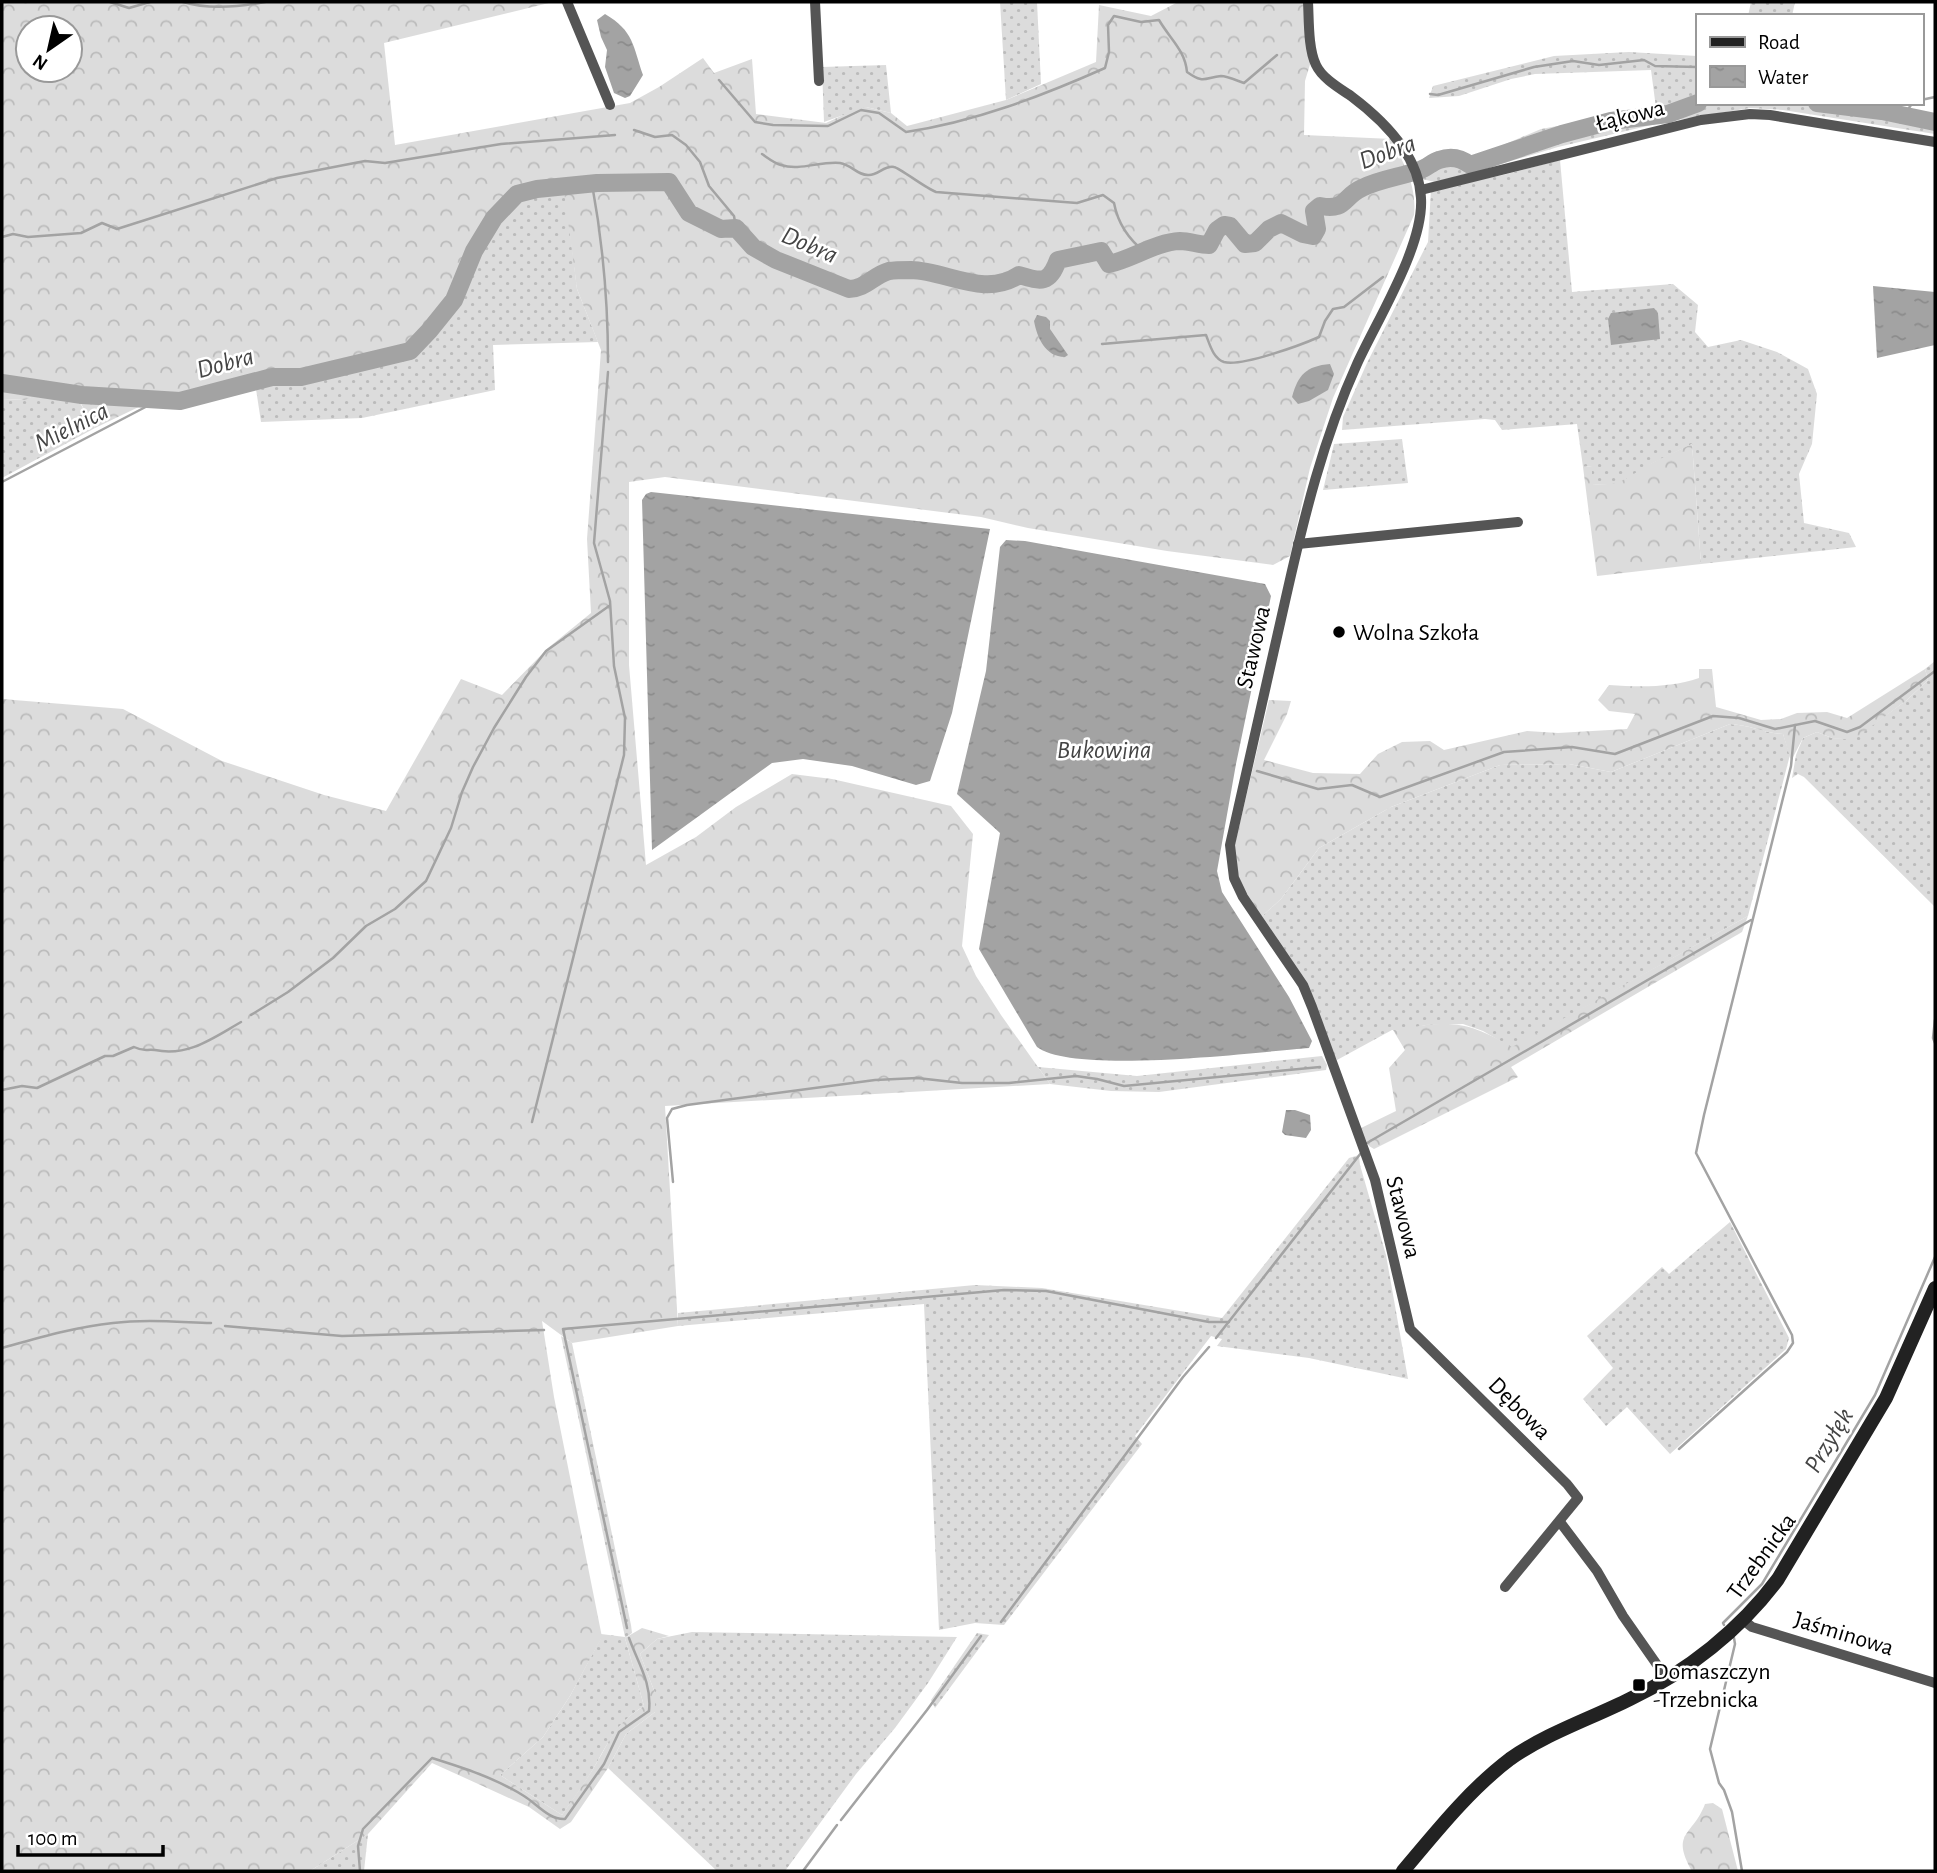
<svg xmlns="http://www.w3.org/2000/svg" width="1937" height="1873" viewBox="0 0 1937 1873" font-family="'Alegreya Sans',sans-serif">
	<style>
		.grass { fill: url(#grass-dots) }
		.forest { fill: url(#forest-crowns); fill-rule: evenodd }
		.water { fill: url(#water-ripples) }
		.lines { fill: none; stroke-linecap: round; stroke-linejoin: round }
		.stream { stroke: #a3a3a3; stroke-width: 2.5 }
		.river { stroke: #a3a3a3; stroke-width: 18 }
		.street { stroke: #555; stroke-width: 10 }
		.secondary { stroke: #222; stroke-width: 14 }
		.poi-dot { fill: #000; stroke: #fff; stroke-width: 2.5 }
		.labels { text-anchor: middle; stroke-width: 5; stroke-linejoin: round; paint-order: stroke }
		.street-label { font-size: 24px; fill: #000; stroke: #fff }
		.poi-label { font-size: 24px; fill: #000; stroke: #fff; text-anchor: start }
		.water-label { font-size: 26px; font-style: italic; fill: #444; stroke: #fff }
	</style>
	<defs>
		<pattern id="grass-dots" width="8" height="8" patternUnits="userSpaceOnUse" patternTransform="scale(1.75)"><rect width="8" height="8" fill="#dcdcdc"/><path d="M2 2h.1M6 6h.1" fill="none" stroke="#bbb" stroke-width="1.8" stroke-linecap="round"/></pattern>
		<pattern id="forest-crowns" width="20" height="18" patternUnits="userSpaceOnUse" patternTransform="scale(1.75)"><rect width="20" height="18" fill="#dcdcdc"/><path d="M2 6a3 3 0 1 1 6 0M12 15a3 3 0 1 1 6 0" fill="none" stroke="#bbb"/></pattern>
		<pattern id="water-ripples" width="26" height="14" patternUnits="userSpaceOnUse" patternTransform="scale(1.75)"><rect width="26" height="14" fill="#a3a3a3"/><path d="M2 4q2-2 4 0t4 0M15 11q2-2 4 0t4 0" fill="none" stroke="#8b8b8b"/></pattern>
	</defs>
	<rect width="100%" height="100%" fill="#fff"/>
	<!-- grass -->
	<g class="grass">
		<path d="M1000,2H1037L1041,84L1006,100Z"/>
		<path d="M1751,2H1795L1792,16H1748Z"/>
		<path d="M1629,52L1697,56V103H1886L1935,114V134L1783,110L1750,108L1660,123L1558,147L1478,171L1435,182L1422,179L1419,174L1418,161L1437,152L1460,153L1475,157L1541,129L1656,108L1651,70L1535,74L1511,79L1459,96L1429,98L1433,86L1554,56Z"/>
		<path d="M886,65L891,113L866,107L824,122L822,67Z"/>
		<path d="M1560,160L1572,292L1673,284L1698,305L1695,332L1708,347L1741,340L1777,352L1808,369L1817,394L1812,444L1799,474L1804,523L1849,533L1856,547L1701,564L1692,444L1651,464L1629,479L1612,485L1591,484L1592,466L1583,467L1577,424L1502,430L1495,420L1485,419L1342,430L1343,417L1367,363L1428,242L1431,189L1503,175Z"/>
		<path d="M565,189L577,289L598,342L493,345L495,390L362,418L261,422L256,389L271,382L300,383L393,356L415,354L430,338L456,301L476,255L490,231L512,206L526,195Z"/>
		<path d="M45,391L77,398L95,428L2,478V399L24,400Z"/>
		<path d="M1402,439L1408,483L1323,490L1334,444Z"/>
		<path d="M1935,661V907L1804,777L1798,774L1792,778L1796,755L1803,738L1817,732L1832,738L1853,739L1907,700L1928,680L1925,669Z"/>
		<path d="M1730,724C1750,725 1764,733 1783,734L1790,755L1748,916L1512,1048L1483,1031L1463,1024L1425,1025L1405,1031L1392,1030L1337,1060L1261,917L1281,899L1319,848L1391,807L1500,765L1569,764L1611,772Z"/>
		<path d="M1322,1056L1327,1065L1326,1070L1159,1092L1111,1091L1050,1084L1038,1067L1137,1076Z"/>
		<path d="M1359,1155L1360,1165L1386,1255L1408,1379L1309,1358L1217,1346L1222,1339L1211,1336L1135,1436L1142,1444L1004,1625L975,1623L939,1630L924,1304L678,1326V1313L975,1285L1042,1288L1222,1318L1349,1158Z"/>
		<path d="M1730,1222L1789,1338L1786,1349L1670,1454L1627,1407L1606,1426L1583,1399L1613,1368L1587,1336L1662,1267L1669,1274Z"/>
		<path d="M561,1336L572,1343L631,1625L632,1633L625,1638L644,1706C618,1722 610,1739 596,1764C586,1782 573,1799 562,1815L500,1775L543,1737L570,1696L601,1638V1634L625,1637Z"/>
		<path d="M692,1632L957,1637L928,1683L895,1728L856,1774L785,1871H717L608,1768L626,1734L655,1712V1693L640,1654L657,1639Z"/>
		<path d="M977,1633L989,1635L935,1708L931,1700Z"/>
		<path d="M368,1834L364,1871H310Z"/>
	</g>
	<!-- forest -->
	<g class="forest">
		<path d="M2,2H553L384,43L395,145L630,103L659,87L703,58L714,73L752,59L756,114L826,123L858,108L866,107L891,113L907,126L1006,100L1096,62L1099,5L1151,16L1178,2H1304L1311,61L1305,81L1304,135L1392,139C1404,165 1417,185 1414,215L1333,398L1310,468L1290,556L1273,565L1167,551L1028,528L981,517L665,477L629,482V665L646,865L696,837L736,807L792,774L832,779L951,806L973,834L962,946L976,976L1001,1015L1050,1084L665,1106L678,1326L572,1343L542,1321L554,1397L602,1637L570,1696L543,1737L500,1775L562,1815C572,1800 583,1785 593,1769C611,1740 612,1726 644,1706L625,1638L642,1628L669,1636L657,1639L640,1654L655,1693V1712L626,1734L608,1768L571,1822L560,1829L529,1807L432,1763L368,1834L310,1871H2V699L123,709L222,761L324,795L386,811L461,679L502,695L548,648L591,613L587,539L601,350L577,289L563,183L536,186L516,191L506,201L492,218L472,250L451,300L409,347L303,372L259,376L147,403L95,428L77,397L45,391L25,400L2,399ZM28,28H70V70H28Z"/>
		<path d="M1692,444L1701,564L1597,576L1583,467L1592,466V484C1624,486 1626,477 1652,463C1665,456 1679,450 1692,444Z"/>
		<path d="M1699,669H1712L1716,707L1761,720L1781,719L1797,713L1827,712L1847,718L1925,669L1928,680L1907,700L1853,740L1832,738L1817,732L1803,738L1791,761L1783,734C1764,733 1750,725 1730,724L1611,772L1569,764L1500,765L1391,807L1319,848L1281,899L1261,917C1243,892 1237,879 1234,848L1269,700L1291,701L1287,714L1264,760L1313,773L1360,774L1378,754L1402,742L1430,741L1444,750L1527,731L1558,733L1627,729L1635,714L1609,711L1598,700L1609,685C1639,687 1670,688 1699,678Z"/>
		<path d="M1748,916L1742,932L1511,1067L1518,1077L1374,1149L1369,1146L1359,1129L1396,1111L1389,1068L1405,1050L1393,1030C1405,1031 1414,1026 1426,1025C1464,1021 1480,1029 1512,1047Z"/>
		<path d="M1713,1803L1722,1809L1738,1871H1692C1670,1832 1693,1836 1705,1804Z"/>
	</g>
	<!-- water -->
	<g class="water">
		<path d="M605,14C634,31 633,46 643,75L630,96L625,98L614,93L605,67L607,50L601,37L597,20Z"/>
		<path d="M1873,286L1935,292V345L1877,358Z"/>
		<path d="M1654,308L1658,313L1660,339L1611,345L1608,319L1611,313Z"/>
		<path d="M1037,315L1046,317L1050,321V329L1068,355L1065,357C1045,357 1037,337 1034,321Z"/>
		<path d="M1330,364L1334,374L1328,390L1309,401L1298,404L1292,397C1298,375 1306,366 1330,364Z"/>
		<path d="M651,492L990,529L952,713L930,781L916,785L852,766L803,759L772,763L652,850L642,500L646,494Z"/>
		<path d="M1006,540L1025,541L1265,584L1271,596L1236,764L1217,871L1222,892L1289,997L1312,1041L1309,1048C1257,1052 1073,1075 1037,1047L979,949L1000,833L957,794L986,671L1000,547Z"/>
		<path d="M1286,1110H1295L1310,1115L1311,1130L1306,1138L1285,1135L1282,1132Z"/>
	</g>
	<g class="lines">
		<!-- stream -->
		<g class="stream">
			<path d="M25,2H26"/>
			<path d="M110,2L129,8L150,2"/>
			<path d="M183,2C209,10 239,7 265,2"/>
			<path d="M719,80L755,122L773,125L828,126L861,110L879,113L906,132C974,122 1042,96 1105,68L1109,52L1108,25L1114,16L1141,22L1159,20C1170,39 1185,50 1187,72C1204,84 1204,78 1221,76C1227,76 1238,81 1244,83L1277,55"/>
			<path d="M1430,94L1438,95L1534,67L1573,61L1599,65L1644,60L1655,66L1697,67"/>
			<path d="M1921,100L1935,97"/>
			<path d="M1904,115L1911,105L1917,103"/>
			<path d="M634,130L655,137L672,135L686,145L700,162L709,186L734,216L736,228"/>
			<path d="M762,154C768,158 774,163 781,165C800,171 820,161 840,163C852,165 858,176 869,175C878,175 885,165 894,167C900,168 925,188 936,192L1077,203L1103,195L1114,203C1118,224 1128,239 1145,252"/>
			<path d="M592,184C603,244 608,301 608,362"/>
			<path d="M2,237L13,234L28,237L81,233L102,223L117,229L277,178L365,161L385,163L501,144L615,135"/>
			<path d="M1102,344L1206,335C1210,345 1213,358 1224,362C1241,367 1301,345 1319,337L1325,321L1333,309L1344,307L1383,277"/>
			<path d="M2,482L157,401"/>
			<path d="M1257,771L1318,789L1352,785L1380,797L1504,752L1572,747L1615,754L1713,716L1739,718L1775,729L1815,721L1847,732L1860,727L1935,671"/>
			<path d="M251,1015L288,992L333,958L366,926L395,909L426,881L451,828L462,792L473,767L494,728L526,677L546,651L609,606"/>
			<path d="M1935,1020L1933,1038L1935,1043"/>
			<path d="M2,1090L22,1086L37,1088L105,1056H113L134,1047C144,1052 146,1049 155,1050C188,1057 213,1038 241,1022"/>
			<path d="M532,1122L624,755L625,718L614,666L610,601L594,543L608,372"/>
			<path d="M1367,1143L1751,920"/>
			<path d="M673,1182L667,1118L672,1109L687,1105L875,1080L917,1078L962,1083H1009L1076,1076L1097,1079L1124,1086L1320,1067"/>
			<path d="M225,1326L342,1336L544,1330"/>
			<path d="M1216,1338L1361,1153"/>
			<path d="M2,1348C38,1338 75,1327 113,1323C145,1319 178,1322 211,1323"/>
			<path d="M1679,1449L1787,1352L1793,1343L1792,1335L1696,1153L1704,1115L1791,766L1795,725"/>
			<path d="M1001,1622L1183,1377L1209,1347"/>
			<path d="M1724,1625L1723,1623L1762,1584L1875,1395L1935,1257"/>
			<path d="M627,1628L563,1329L1004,1290L1046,1291L1209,1322H1229"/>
			<path d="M1734,1638L1735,1644L1710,1749L1719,1783L1724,1790L1732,1812L1742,1871"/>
			<path d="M841,1820L927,1710L981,1636"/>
			<path d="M360,1871L358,1846L363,1829L432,1758C464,1768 495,1778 524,1796C537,1804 549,1820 565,1819L604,1764L619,1732L649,1711C652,1683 638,1663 629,1638"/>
			<path d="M803,1871L837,1825"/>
		</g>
		<!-- river -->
		<g class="river">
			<path d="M1817,103L1882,111L1935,122"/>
			<path d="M2,383L82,395L180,401L272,377H301L410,351L429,331L454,300L474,251L494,218L517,194L537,189L597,183L669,182L689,213L721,229L736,228L753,247L776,260L849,289C865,289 874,275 889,271C895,270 904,270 911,270C947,271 985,298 1019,275C1042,282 1049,284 1058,260L1101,251L1109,264C1132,259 1156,242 1180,241C1190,241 1199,245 1209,245L1217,230L1224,225L1230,226L1245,244L1255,243L1269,229L1281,223L1303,234L1313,236L1317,229L1314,211L1320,206C1347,211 1342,197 1362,188C1380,179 1400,177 1420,170C1427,168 1432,162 1439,160C1450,156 1461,158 1470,165L1562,134L1611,121L1668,114L1698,103"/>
		</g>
		<!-- street -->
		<g class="street">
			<path d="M567,2L610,105"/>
			<path d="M815,2L819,81"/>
			<path d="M1308,2C1309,19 1308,49 1316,65C1322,78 1339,88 1351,96C1383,120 1419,155 1421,198C1424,246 1377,320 1357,364C1323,439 1304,517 1286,597C1267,680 1249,762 1230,845L1234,878L1243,897L1303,985L1312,1007L1375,1180L1410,1329L1567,1484L1578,1498L1505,1587"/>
			<path d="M1421,190L1701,120L1750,114L1770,115L1935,142"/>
			<path d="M1298,544L1518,522"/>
			<path d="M1560,1522L1597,1571L1623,1616L1667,1679"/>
			<path d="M1743,1620L1752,1627L1935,1683"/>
		</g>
		<!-- secondary -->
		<path class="secondary" d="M1403,1871C1436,1832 1469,1790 1510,1759C1547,1733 1590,1719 1630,1699C1687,1672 1741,1629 1778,1579L1886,1398L1935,1288"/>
	</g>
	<!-- markers -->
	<g class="poi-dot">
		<circle cx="1339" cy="632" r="7"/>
		<rect x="1632" y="1678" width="14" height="14" rx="3.5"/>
	</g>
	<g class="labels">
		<!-- street labels -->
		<g class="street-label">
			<text transform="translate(1630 115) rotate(-14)" y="8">Łąkowa</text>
			<text transform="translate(1253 647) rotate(-77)" y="8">Stawowa</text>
			<text transform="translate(1404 1217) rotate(76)" y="8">Stawowa</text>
			<text transform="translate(1520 1408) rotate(45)" y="8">Dębowa</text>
			<text transform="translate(1761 1556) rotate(-54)" y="8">Trzebnicka</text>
			<text transform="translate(1844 1633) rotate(17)" y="8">Jaśminowa</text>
		</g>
		<!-- poi labels -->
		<g class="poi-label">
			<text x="1353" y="640">Wolna Szkoła</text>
			<text x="1653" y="1679">Domaszczyn<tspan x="1653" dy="28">-Trzebnicka</tspan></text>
		</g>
		<!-- water labels -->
		<g class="water-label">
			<text transform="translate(1387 151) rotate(-20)" y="9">Dobra</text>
			<text transform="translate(810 244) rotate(23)" y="9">Dobra</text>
			<text transform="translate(225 362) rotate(-15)" y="9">Dobra</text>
			<text transform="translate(71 426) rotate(-27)" y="9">Mielnica</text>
			<text x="1104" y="758">Bukowina</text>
			<text transform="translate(1828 1440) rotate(-59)" y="9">Przyłęk</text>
		</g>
	</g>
	<!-- border -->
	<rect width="1937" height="1873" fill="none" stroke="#000000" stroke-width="7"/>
	<!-- legend -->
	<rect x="1696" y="14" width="228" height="91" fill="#ffffff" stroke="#999999" stroke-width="2"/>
	<rect x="1710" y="37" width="35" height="10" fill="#222222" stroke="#999999" stroke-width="2"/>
	<text x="1758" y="49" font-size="21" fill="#000000">Road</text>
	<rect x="1710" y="66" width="35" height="21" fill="url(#water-ripples)" stroke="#999999" stroke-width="2"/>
	<text x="1758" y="84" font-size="21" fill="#000000">Water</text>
	<!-- north arrow -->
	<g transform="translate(49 49) rotate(214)"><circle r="33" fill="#ffffff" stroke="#999999" stroke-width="2"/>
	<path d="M0-5L12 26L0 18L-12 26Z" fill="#000000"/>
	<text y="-10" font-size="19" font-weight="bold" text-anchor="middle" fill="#000000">N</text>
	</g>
	<!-- scale -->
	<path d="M18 1845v10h145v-10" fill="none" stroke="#000000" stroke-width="3.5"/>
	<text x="28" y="1845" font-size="21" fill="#000000" stroke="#ffffff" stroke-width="5" paint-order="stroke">100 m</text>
</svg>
